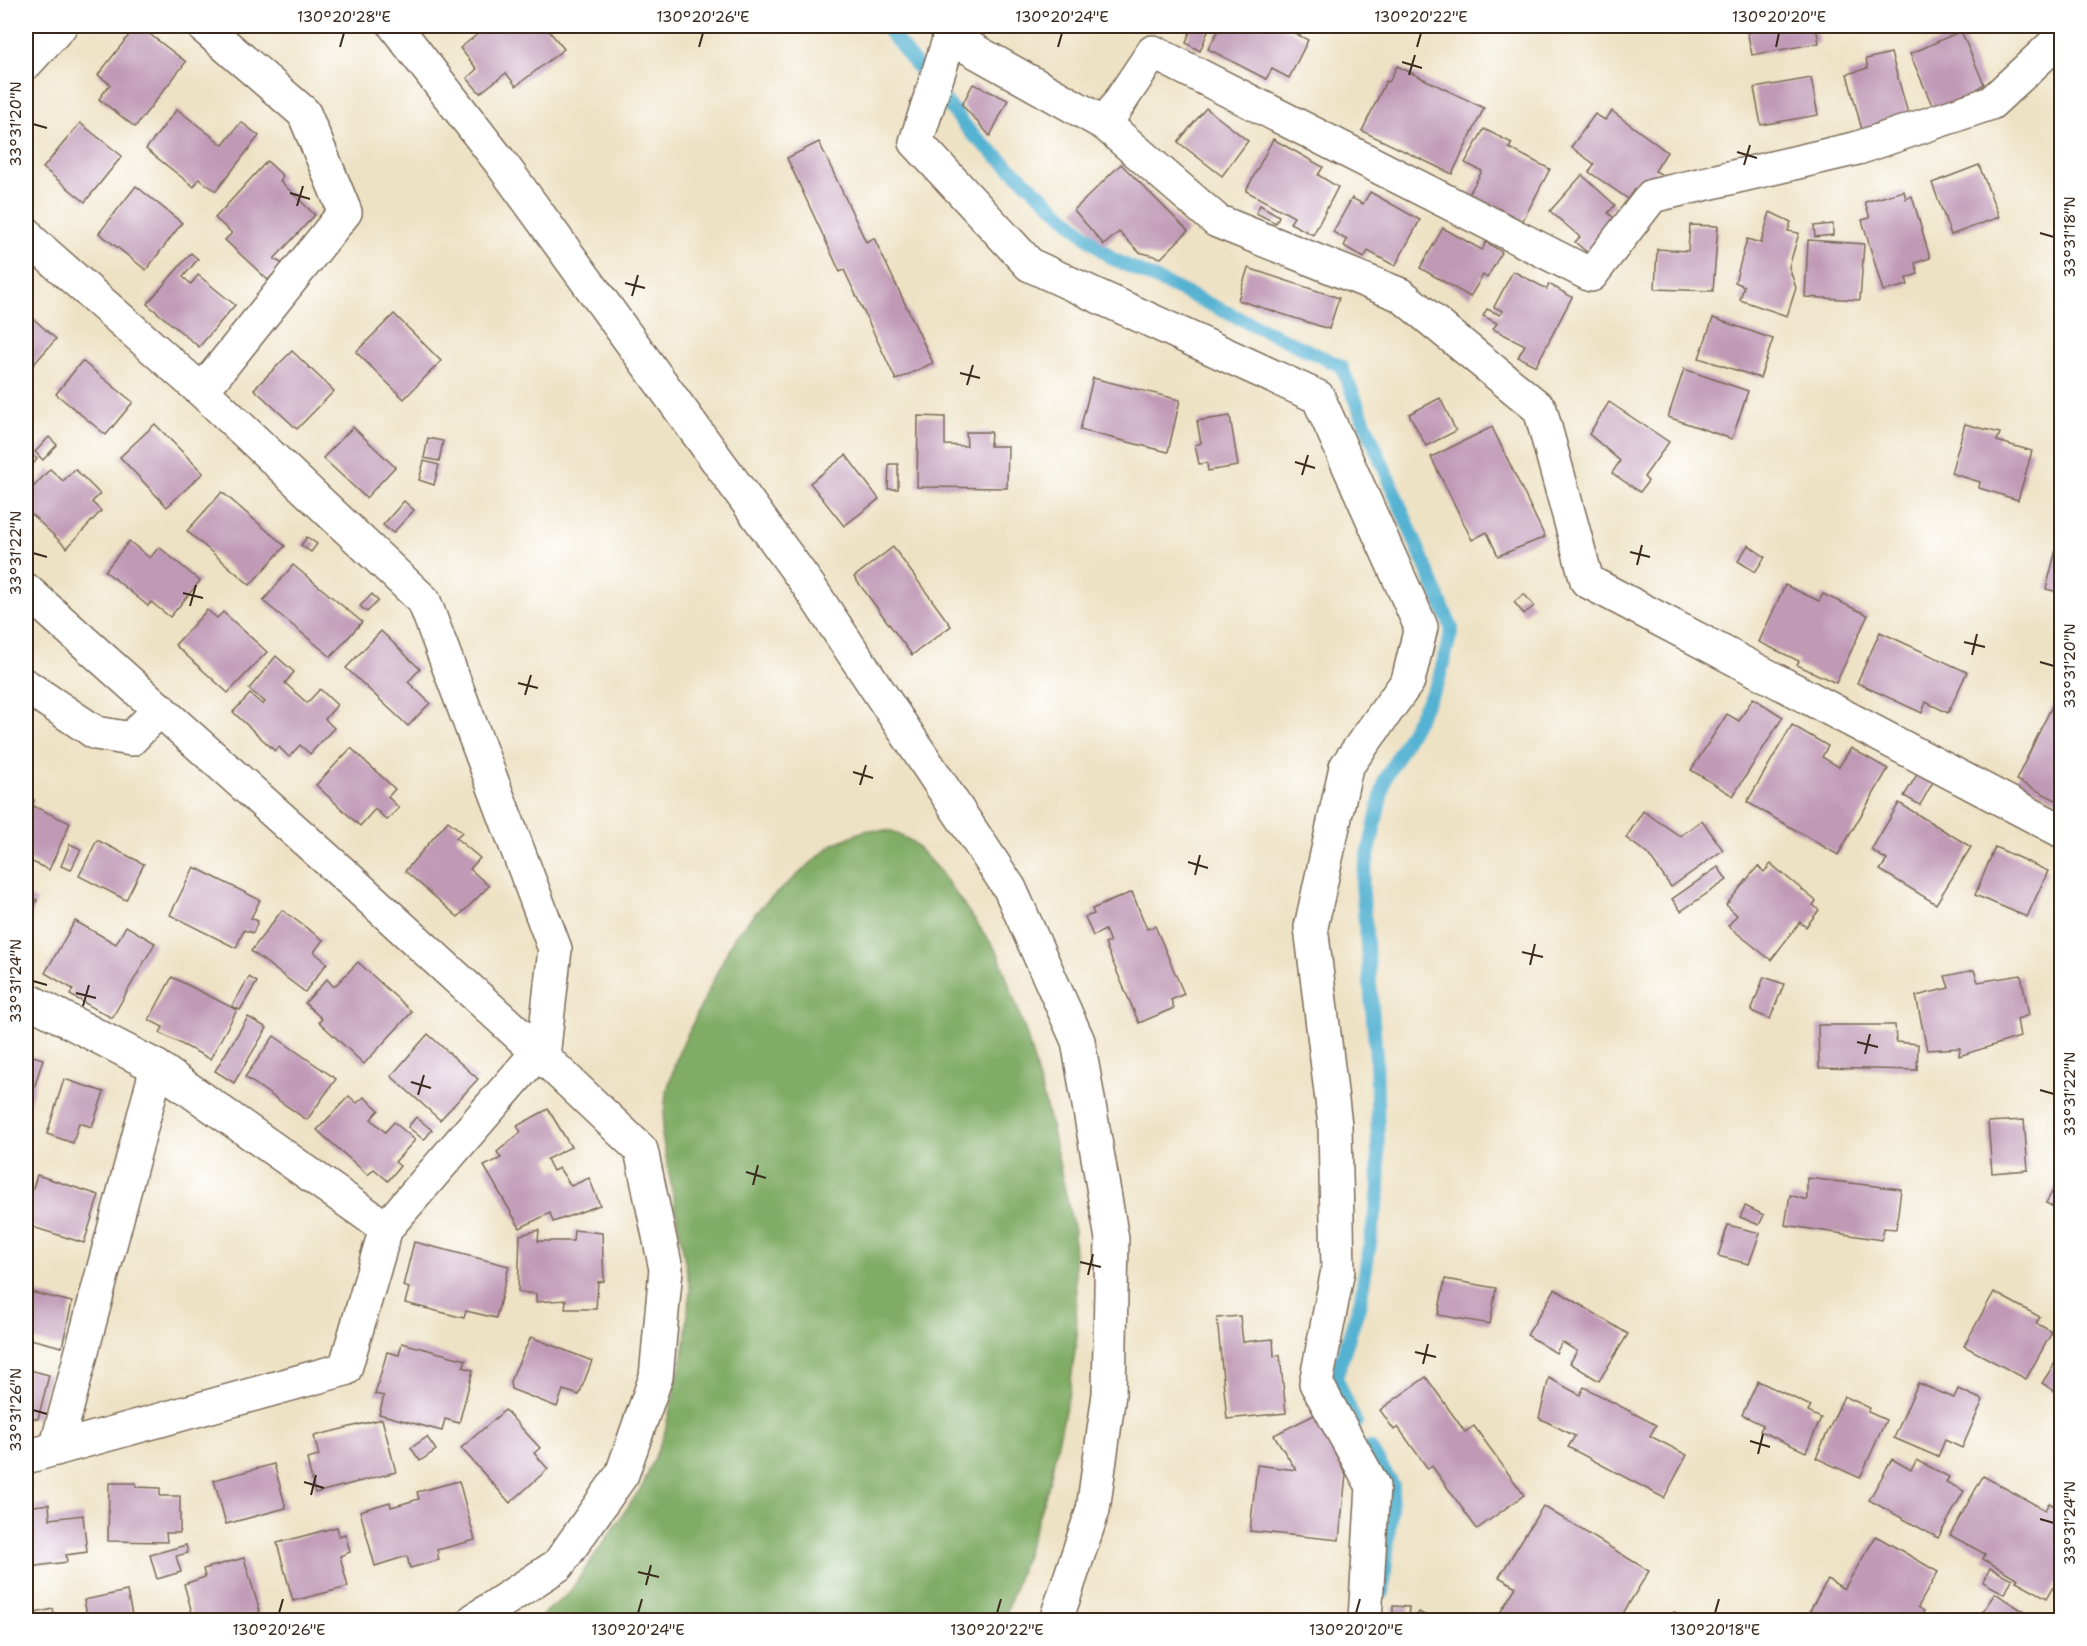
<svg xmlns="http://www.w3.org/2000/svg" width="2087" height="1646" viewBox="0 0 2087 1646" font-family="'Shantell Sans',sans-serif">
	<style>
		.forest { fill: #80ac65; stroke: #5e6b42; stroke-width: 1.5 }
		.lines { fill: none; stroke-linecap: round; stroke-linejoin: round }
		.stream { stroke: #54b2d2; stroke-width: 14 }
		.building { fill: #c099b5 }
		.minor-casing { stroke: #7a6a58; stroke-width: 36 }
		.tertiary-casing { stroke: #7a6a58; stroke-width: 36 }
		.minor { stroke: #fff; stroke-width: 33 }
		.tertiary { stroke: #fff; stroke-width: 33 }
		.ticks { fill: none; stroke: #3b2a1e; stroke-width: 2 }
		.neatline { fill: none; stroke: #3b2a1e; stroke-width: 2 }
		.ticks-label { font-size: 15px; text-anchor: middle; fill: #3b2a1e }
	</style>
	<rect width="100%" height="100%" fill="#fff"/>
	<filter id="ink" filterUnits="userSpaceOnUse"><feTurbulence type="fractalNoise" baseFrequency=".0167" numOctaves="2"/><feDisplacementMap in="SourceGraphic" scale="12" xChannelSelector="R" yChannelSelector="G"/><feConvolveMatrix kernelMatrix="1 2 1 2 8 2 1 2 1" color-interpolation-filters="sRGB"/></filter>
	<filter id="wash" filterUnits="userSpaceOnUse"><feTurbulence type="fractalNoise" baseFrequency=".008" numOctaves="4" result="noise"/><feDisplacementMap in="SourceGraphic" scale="24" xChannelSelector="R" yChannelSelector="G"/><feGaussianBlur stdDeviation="1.35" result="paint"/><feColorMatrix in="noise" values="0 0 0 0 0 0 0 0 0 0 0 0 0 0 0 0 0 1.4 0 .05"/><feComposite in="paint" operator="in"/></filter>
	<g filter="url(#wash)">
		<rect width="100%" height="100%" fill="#eee2c4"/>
		<!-- forest -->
		<path class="forest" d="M866,830L892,831L913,842L941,873L998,953L1026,1033L1050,1122L1074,1231L1077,1336L1070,1388L1048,1488L1004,1620H536L569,1593L643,1485L664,1435L685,1344L690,1289L662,1135L666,1094L678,1054L735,935L764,904L833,844Z"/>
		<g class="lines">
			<!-- stream -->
			<g class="stream">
				<path d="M885,26L971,133L1111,258L1341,366L1452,629L1438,682L1385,779L1362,883L1376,1057L1379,1190L1360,1303L1336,1377L1356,1423"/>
				<path d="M1370,1448L1393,1486L1383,1592"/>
			</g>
		</g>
		<g id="blocks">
			<!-- building -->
			<g class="building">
				<path d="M136,26H139L186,62L135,127L99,99L110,84L98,75Z"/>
				<path d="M488,26H545L564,49L516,86L506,73L480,93L467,78L477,69L460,48Z"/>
				<path d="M1192,26H1210L1200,51L1186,43Z"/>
				<path d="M1221,26H1281L1308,40L1289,78L1272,69L1266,79L1208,49Z"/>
				<path d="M1746,26H1816L1819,43L1752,55Z"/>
				<path d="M1961,31L1984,84L1978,88L1980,95L1935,112L1910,54Z"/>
				<path d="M1891,53L1909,117L1862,130L1847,74L1868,68L1866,59Z"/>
				<path d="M1397,66L1484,108L1452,174L1362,131L1386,81L1389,82Z"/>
				<path d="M1811,78L1818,115L1761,125L1754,88Z"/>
				<path d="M973,84L1008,100L990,136L962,105Z"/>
				<path d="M1206,108L1248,141L1222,176L1178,142Z"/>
				<path d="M177,109L223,145L241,122L259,136L216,191L199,179L194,187L146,149Z"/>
				<path d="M1612,111L1667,152L1655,171L1663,175L1640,207L1589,172L1594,164L1571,147L1595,114L1605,120Z"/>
				<path d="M80,123L122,156L85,202L43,168Z"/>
				<path d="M1484,129L1512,143L1509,148L1550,169L1522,222L1469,194L1482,171L1465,163Z"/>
				<path d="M1273,139L1323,167L1318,175L1338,187L1313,235L1290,223L1294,217L1246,191Z"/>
				<path d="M819,142L866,242L874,238L933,363L896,380L844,270L840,272L787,158Z"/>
				<path d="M267,161L283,176L280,181L315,215L274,259L283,264L268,280L225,240L232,233L215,218Z"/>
				<path d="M1121,164L1188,231L1161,258L1139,252L1119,232L1104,245L1074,210Z"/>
				<path d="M1979,165L1999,217L1951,235L1932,183Z"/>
				<path d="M1582,175L1615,205L1608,213L1619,222L1590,255L1575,242L1580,237L1550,211Z"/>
				<path d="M136,186L182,223L146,270L99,233Z"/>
				<path d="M1904,191L1906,199L1912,196L1930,258L1915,263L1918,274L1906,278L1908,285L1883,291L1862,220L1870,218L1865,202Z"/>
				<path d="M1370,192L1420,220L1395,266L1368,251L1364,258L1344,246L1347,240L1333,232L1352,198L1363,204Z"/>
				<path d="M1260,205L1279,216L1276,223L1256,213Z"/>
				<path d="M1770,212L1791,222L1788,231L1799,233L1789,267L1796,288L1787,316L1740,300L1744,286L1735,282L1747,239L1761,243Z"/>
				<path d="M1833,224V235L1815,237L1814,226Z"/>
				<path d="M1690,225L1718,226L1713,291L1655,289L1657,249L1688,251Z"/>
				<path d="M1443,228L1482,250L1486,242L1502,252L1487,278L1483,275L1470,297L1420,268Z"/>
				<path d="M1808,240L1864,244L1860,300L1805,297Z"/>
				<path d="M191,253L198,259L183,277L191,284L198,275L235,305L199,347L147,304Z"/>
				<path d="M1248,268L1339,298L1329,329L1238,300Z"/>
				<path d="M1513,271L1547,289L1549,284L1572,297L1536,366L1518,357L1525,345L1493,329L1497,323L1483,316L1487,309L1500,315L1503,311L1494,307Z"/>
				<path d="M26,312L56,339L27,372L26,370Z"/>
				<path d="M394,314L441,361L404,399L356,352Z"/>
				<path d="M1713,318L1773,339L1760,378L1699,358Z"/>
				<path d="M292,351L334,391L297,429L254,389Z"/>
				<path d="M82,361L133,402L106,435L56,394Z"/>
				<path d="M1684,369L1748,391L1732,439L1668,417Z"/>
				<path d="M1093,378L1180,400L1168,452L1080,430Z"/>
				<path d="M1440,398L1456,431L1426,446L1409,414Z"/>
				<path d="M1609,402L1669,442L1644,477L1648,481L1640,492L1612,473L1620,461L1589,434Z"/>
				<path d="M918,416L945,417V445L967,446L966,432H991L990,446H1008L1007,488L917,487Z"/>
				<path d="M1230,416L1238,466L1208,471L1207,463L1199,464L1195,445L1201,443L1197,421Z"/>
				<path d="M155,424L203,473L167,507L120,457Z"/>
				<path d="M1965,424L2000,433L1997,441L2032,451L2018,500L1979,488L1980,482L1951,473Z"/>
				<path d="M353,427L395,467L366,498L323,458Z"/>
				<path d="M1492,427L1545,537L1498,556L1487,532L1472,540L1431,457Z"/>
				<path d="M49,437L57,445L43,460L35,452Z"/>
				<path d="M428,438L443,441L439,461L424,458Z"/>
				<path d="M30,453L37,459L26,473V459Z"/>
				<path d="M846,455L879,499L844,526L810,483Z"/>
				<path d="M424,461L439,465L434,485L419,480Z"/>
				<path d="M889,464H898V489H888Z"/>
				<path d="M50,469L63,481L75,469L100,494L92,502L101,511L67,548L26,509V495Z"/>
				<path d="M222,492L285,546L250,585L187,531Z"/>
				<path d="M404,501L414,510L393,533L383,525Z"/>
				<path d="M307,537L317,544L311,552L301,545Z"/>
				<path d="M129,541L150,558L159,547L200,581L170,617L151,602L148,606L105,571Z"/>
				<path d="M1748,545L1765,557L1755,572L1738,561Z"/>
				<path d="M893,547L951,626L912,655L854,577Z"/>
				<path d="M2056,550L2062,552V593L2046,589Z"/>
				<path d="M293,565L362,622L331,657L263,601Z"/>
				<path d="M1785,585L1819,601L1823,594L1868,615L1836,683L1797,665L1799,661L1759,642Z"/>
				<path d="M372,594L378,601L367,612L360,606Z"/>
				<path d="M1524,594L1534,606L1524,614L1514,602Z"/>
				<path d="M207,610L217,618L223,612L267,652L228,693L175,645Z"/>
				<path d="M381,631L420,669L408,682L430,703L408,726L346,668Z"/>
				<path d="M1880,632L1967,672L1948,713L1926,702L1922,713L1857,683Z"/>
				<path d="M276,656L294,672L285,683L307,703L320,689L337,705L325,719L334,728L310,754L300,745L289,757L279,747L275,751L233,712L250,694L263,705L265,702L249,689Z"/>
				<path d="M1753,698L1783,717L1733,796L1691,770L1727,714L1739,721Z"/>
				<path d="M2054,702L2062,706V803L2016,780Z"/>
				<path d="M1792,725L1828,746L1822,757L1839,767L1851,748L1888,769L1838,855L1747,802Z"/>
				<path d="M351,748L395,789L388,797L399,808L387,820L375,809L360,826L316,785Z"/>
				<path d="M1918,773L1933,782L1920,805L1904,796Z"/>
				<path d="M26,796L34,800L31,805L70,823L49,870L26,859Z"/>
				<path d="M1899,803L1971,847L1936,904L1880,870L1887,860L1871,850Z"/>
				<path d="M1643,811L1680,836L1702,820L1723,850L1671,887L1648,854L1626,838Z"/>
				<path d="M448,821L462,832L456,838L480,858L470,869L489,886L458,917L405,871Z"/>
				<path d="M97,840L144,864L126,900L79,876Z"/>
				<path d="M70,844L81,849L71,870L61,866Z"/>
				<path d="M1995,847L2048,871L2027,917L1975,895Z"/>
				<path d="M1771,864L1816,901L1813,905L1819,910L1806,927L1800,922L1771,960L1728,926L1737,915L1726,905L1758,866L1764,872Z"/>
				<path d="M194,867L260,900L251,918L258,921L253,933L244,930L236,948L170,915Z"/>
				<path d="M1718,867L1727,880L1681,911L1672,899Z"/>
				<path d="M1132,892L1147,929L1155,926L1184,994L1171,1000L1174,1008L1139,1023L1105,944L1110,942L1105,930L1093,936L1085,917L1094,914L1092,909Z"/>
				<path d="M26,896L37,900L26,932Z"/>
				<path d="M282,910L323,940L314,952L327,963L305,992L251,951Z"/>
				<path d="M75,921L116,944L126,926L155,943L112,1018L70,995L73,989L45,973Z"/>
				<path d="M358,962L412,1012L364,1064L319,1022L322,1019L305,1003L327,979L334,987Z"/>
				<path d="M1974,970L1978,982L2021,975L2029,1015L2017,1019L2020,1037L1959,1056L1960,1048L1927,1050L1916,996L1949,988L1945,976Z"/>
				<path d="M172,977L237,1010L210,1059L160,1033L163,1027L149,1020Z"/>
				<path d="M249,977L257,982L240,1010L232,1006Z"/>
				<path d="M1764,977L1784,984L1770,1019L1751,1011Z"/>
				<path d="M248,1017L267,1028L234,1083L215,1071Z"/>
				<path d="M1818,1025H1895L1896,1042L1918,1044L1917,1070L1819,1068Z"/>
				<path d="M428,1034L478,1079L440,1120L391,1076Z"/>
				<path d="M274,1036L336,1079L307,1120L245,1077Z"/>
				<path d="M26,1054L43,1059L28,1108L26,1107Z"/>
				<path d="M64,1079L104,1092L92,1127L79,1123L73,1143L47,1134Z"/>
				<path d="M349,1096L357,1103L364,1097L379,1110L371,1119L385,1132L394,1122L415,1140L395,1162L400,1166L388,1181L374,1169L368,1175L317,1130Z"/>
				<path d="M548,1109L571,1147L547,1159L553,1171L559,1168L571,1186L589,1178L600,1205L553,1222L550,1213L520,1228L484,1166L501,1158L497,1152L521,1132L517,1126Z"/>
				<path d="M416,1117L432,1130L424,1140L408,1127Z"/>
				<path d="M2024,1120L2028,1170L1992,1173L1988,1122Z"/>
				<path d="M2062,1174V1212L2046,1203Z"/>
				<path d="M37,1175L99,1195L84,1243L26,1225V1211Z"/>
				<path d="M1807,1178L1901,1189L1896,1229L1884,1228L1882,1240L1785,1225L1790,1195L1807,1200Z"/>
				<path d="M1745,1206L1764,1215L1759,1225L1740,1217Z"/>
				<path d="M1728,1225L1760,1233L1749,1264L1718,1256Z"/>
				<path d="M539,1230L538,1241H573L574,1230L602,1233L604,1281L598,1282L596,1309H565L566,1300L536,1302V1294L518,1292L520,1235Z"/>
				<path d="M414,1242L509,1266L496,1318L466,1311L464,1318L405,1303L409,1288L403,1286Z"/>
				<path d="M1445,1279L1496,1288L1490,1324L1438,1315Z"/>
				<path d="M1555,1289L1628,1334L1599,1381L1570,1363L1577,1351L1562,1342L1556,1353L1527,1335Z"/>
				<path d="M26,1291L72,1302L62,1347L26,1338Z"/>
				<path d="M1994,1292L2040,1317L2036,1323L2052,1332L2026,1379L1964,1346Z"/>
				<path d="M1240,1316L1243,1342L1273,1339L1274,1356L1280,1355L1286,1413L1227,1419L1217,1318Z"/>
				<path d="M531,1337L592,1361L579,1395L563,1390L557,1407L511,1389L510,1381Z"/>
				<path d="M402,1343L466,1360L463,1367L473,1370L459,1423L445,1419L442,1431L379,1414L384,1396L375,1394L387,1352L399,1355Z"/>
				<path d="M2062,1352V1396L2042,1383Z"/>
				<path d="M26,1369L49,1375L38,1419L26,1416Z"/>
				<path d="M1426,1377L1465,1432L1474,1426L1524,1495L1477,1529L1432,1466L1428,1469L1398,1427L1394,1430L1380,1410Z"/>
				<path d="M1549,1378L1580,1395L1584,1387L1656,1425L1650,1436L1687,1455L1664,1498L1568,1447L1575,1436L1539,1418Z"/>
				<path d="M1758,1381L1811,1406L1808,1412L1821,1418L1806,1452L1760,1431L1763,1425L1742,1415Z"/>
				<path d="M1918,1383L1954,1398L1958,1389L1983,1400L1962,1448L1945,1440L1938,1457L1894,1438Z"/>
				<path d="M1844,1396L1870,1408L1868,1412L1886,1420L1860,1478L1816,1458Z"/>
				<path d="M505,1410L540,1448L534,1453L548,1469L510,1503L461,1448Z"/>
				<path d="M1316,1414L1346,1475L1339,1540L1250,1531L1257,1465L1296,1470L1274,1435Z"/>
				<path d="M382,1419L396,1472L315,1493L307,1459L319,1456L314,1436Z"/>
				<path d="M427,1437L436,1450L420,1461L411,1448Z"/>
				<path d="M1892,1459L1911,1470L1917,1460L1949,1477L1946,1482L1964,1491L1938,1538L1869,1500Z"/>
				<path d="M274,1464L286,1508L226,1524L214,1480Z"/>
				<path d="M1983,1476L2045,1510L2049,1503L2062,1510V1572L2047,1598L2016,1581L2018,1579L1983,1559L1985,1554L1950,1535Z"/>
				<path d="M459,1481L475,1540L437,1550L439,1560L410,1568L407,1556L375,1566L360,1511L390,1502L391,1507L419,1499L417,1492Z"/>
				<path d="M109,1483H136V1487L160,1488V1496H180V1533H166L167,1542L108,1541Z"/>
				<path d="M49,1504L50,1519L83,1515L87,1552L66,1555L67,1562L29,1567L26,1537V1507Z"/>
				<path d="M1543,1506L1649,1571L1619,1620H1505L1498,1616L1516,1587L1499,1577Z"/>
				<path d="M337,1527L339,1536L345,1534L350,1552L340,1556L348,1587L293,1601L277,1543Z"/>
				<path d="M1876,1536L1938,1572L1918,1607L1924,1611L1918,1620H1828L1810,1610L1828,1579L1844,1589Z"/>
				<path d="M186,1545L188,1553L176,1556L181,1572L157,1579L150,1555Z"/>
				<path d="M244,1558L260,1612L229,1620H194L184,1584L205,1577L203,1569Z"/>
				<path d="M1990,1568L2012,1579L2005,1594L1983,1582Z"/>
				<path d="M127,1591L133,1620H88L84,1600Z"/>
				<path d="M1995,1593L2037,1620H1977Z"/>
				<path d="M1393,1606L1409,1607L1408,1620H1393Z"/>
				<path d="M53,1609L55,1620H26V1615Z"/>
				<path d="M1419,1612L1434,1620H1415Z"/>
				<path d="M1674,1612L1688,1620H1668Z"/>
			</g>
		</g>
	</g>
	<g filter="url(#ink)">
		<use href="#blocks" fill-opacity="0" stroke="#7a6a58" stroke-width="1.5"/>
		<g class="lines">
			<defs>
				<g id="minor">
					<path d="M946,26L950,37L1105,124L1217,221L1401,295L1540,409L1587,581L2062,831"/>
					<path d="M950,37L916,142L1030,265L1318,397L1421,627L1408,681L1346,767L1311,927L1335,1125L1338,1270L1316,1383L1373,1486L1365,1620"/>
					<path d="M26,63L60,26"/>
					<path d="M1105,124L1153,52L1591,275L1652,196L1858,148L1991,103L2062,37"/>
					<path d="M26,233L28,238L202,391L424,601L555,949L543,1057"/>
					<path d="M202,391L345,212L304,113L203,26"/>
					<path d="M26,686L96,733L131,739L160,709"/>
					<path d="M26,999L157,1067L386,1228L538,1052"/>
					<path d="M56,1449L157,1067"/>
					<path d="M26,1457L345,1369L386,1228"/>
				</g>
				<g id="tertiary">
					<path d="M395,26L501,163L808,585L1010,889L1078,1041L1112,1239L1109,1394L1093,1510L1056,1620"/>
					<path d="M26,590L349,879L543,1057L641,1150L666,1269L656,1377L622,1474L558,1565L474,1620"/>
				</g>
			</defs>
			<!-- minor casing -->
			<use href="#minor" class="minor-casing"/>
			<!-- tertiary casing -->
			<use href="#tertiary" class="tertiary-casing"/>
			<!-- minor -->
			<use href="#minor" class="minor"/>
			<!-- tertiary -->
			<use href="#tertiary" class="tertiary"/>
		</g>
	</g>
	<!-- ticks -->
	<path class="ticks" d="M340,47L344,33M699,47L703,33M1058,47L1062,33M1417,47L1421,33M1776,47L1779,33M1402,62L1422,68M1409,75L1415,55M33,124L47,128M1737,152L1757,158M1744,165L1750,145M290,193L310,199M297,206L303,186M2040,233L2054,237M625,283L645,288M632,296L638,275M960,373L980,378M967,385L973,365M1295,462L1315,468M1302,475L1308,455M1630,552L1650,557M33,553L47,557M1637,565L1642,545M183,593L203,598M190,606L196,585M1964,642L1985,647M1972,655L1977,634M2040,662L2054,666M518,683L538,688M525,695L531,675M853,772L873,778M860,785L866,765M1188,862L1208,868M1195,875L1200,855M1522,952L1543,957M1530,965L1535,944M33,981L47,985M76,993L96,998M83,1006L89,985M1857,1042L1878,1047M1865,1054L1870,1034M411,1082L431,1088M2040,1090L2054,1094M418,1095L424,1075M746,1172L766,1178M753,1185L758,1165M1080,1262L1101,1267M1088,1275L1093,1254M1415,1352L1436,1357M1423,1364L1428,1344M33,1410L47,1414M1750,1441L1770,1447M1758,1454L1763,1434M304,1482L324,1488M311,1495L316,1475M2040,1519L2054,1523M638,1572L659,1577M646,1585L651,1565M279,1613L283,1599M638,1613L642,1599M997,1613L1001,1599M1356,1613L1360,1599M1715,1613L1719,1599"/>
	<!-- margin -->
	<rect width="2087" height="1646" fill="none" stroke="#fff" stroke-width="66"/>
	<rect x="33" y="33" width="2021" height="1580" class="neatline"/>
	<g class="ticks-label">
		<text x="344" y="22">130°20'28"E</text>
		<text x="703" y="22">130°20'26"E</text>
		<text x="1062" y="22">130°20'24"E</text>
		<text x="1421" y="22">130°20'22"E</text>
		<text x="1779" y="22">130°20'20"E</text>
		<text transform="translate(16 124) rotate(-90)" y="5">33°31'20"N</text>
		<text transform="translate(2070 237) rotate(-90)" y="5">33°31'18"N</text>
		<text transform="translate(16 553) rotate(-90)" y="5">33°31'22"N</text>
		<text transform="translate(2070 666) rotate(-90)" y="5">33°31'20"N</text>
		<text transform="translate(16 981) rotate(-90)" y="5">33°31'24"N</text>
		<text transform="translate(2070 1094) rotate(-90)" y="5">33°31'22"N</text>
		<text transform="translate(16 1410) rotate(-90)" y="5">33°31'26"N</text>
		<text transform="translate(2070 1523) rotate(-90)" y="5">33°31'24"N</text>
		<text x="279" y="1635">130°20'26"E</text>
		<text x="638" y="1635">130°20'24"E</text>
		<text x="997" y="1635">130°20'22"E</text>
		<text x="1356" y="1635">130°20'20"E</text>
		<text x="1715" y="1635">130°20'18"E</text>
	</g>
</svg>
